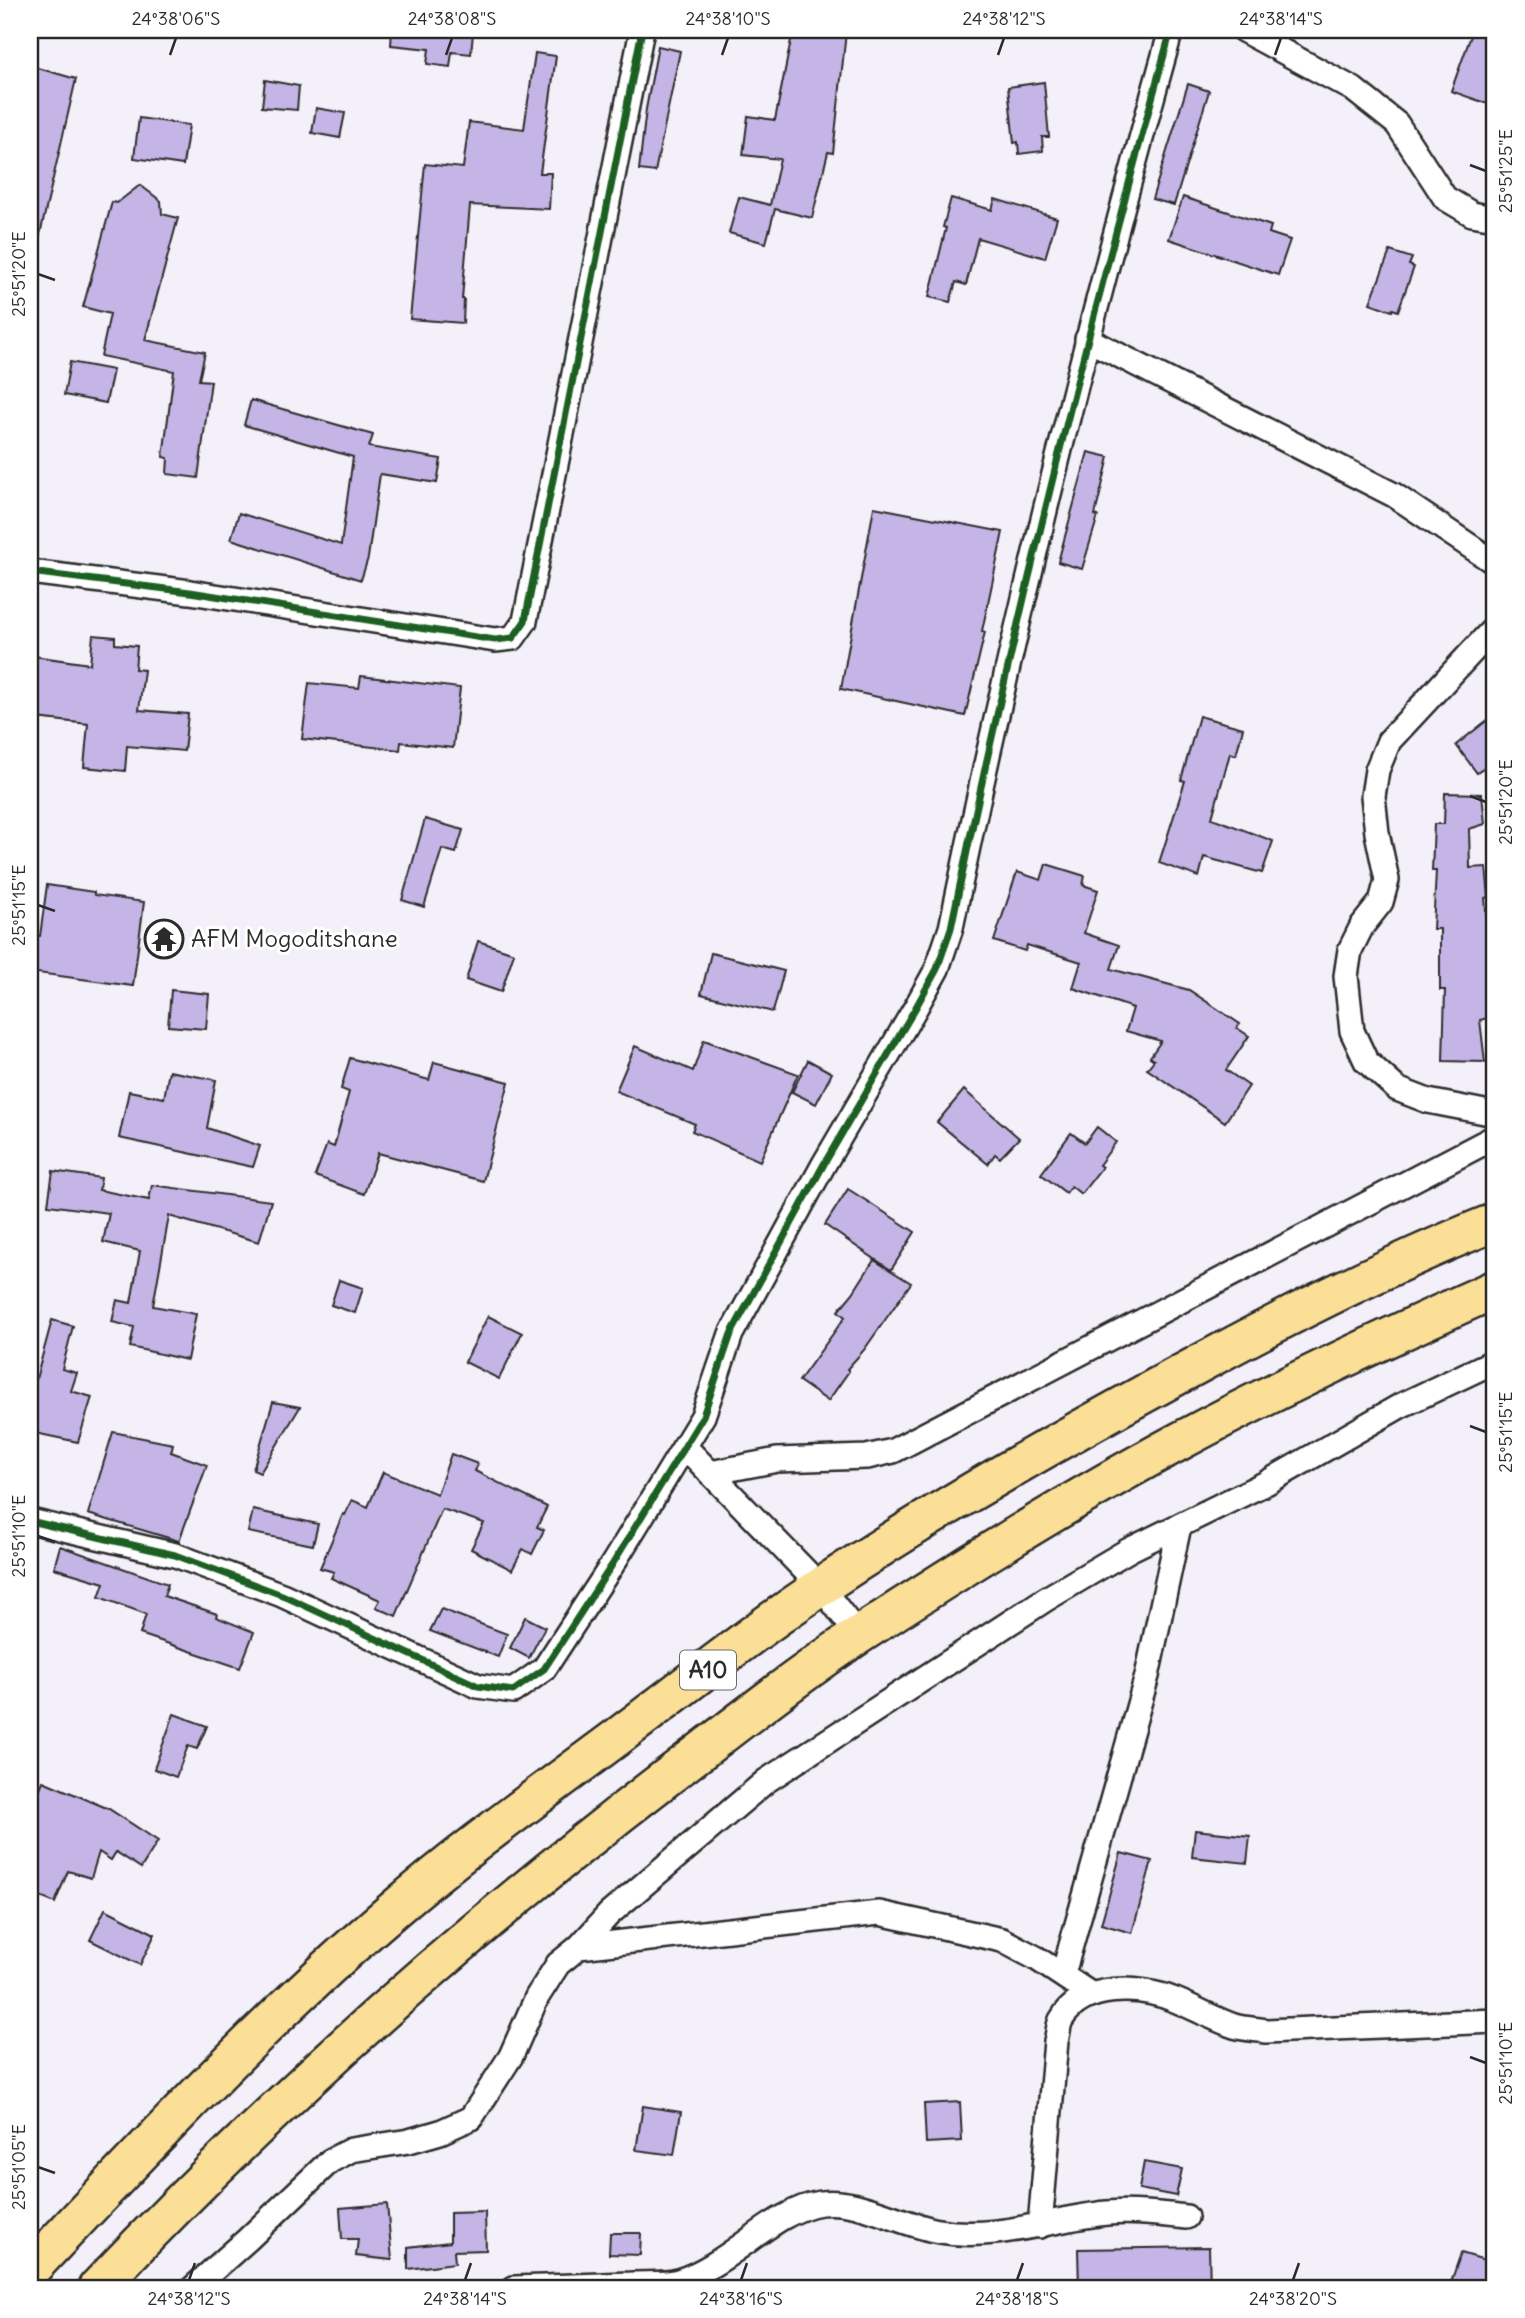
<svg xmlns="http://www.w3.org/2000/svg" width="1525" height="2318" viewBox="0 0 1525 2318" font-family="Delius,sans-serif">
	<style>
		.building { fill: #c5b5e6; stroke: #2b2b2b; stroke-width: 2 }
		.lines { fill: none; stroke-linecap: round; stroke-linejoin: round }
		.street-casing { stroke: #2b2b2b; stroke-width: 28 }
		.primary-casing { stroke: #2b2b2b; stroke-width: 42 }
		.street { stroke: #fff; stroke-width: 23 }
		.primary { stroke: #fbdf96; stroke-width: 37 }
		.cycleway-casing { stroke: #fff; stroke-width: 11 }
		.cycleway { stroke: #1b5e20; stroke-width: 7 }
		.ticks { fill: none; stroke: #2b2b2b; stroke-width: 2.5 }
		.labels { text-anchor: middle; stroke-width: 6; stroke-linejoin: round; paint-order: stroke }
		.shield { fill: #fff; stroke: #6b6b6b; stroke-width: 2 }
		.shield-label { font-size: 23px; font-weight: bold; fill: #2b2b2b }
		.poi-label { font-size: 24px; fill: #2b2b2b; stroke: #fff; text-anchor: start }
		.neatline { fill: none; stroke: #2b2b2b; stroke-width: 2.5 }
		.ticks-label { font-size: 18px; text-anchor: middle; fill: #2b2b2b }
	</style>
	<rect width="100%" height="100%" fill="#f3f0fa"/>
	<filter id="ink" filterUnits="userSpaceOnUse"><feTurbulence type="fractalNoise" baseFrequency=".0143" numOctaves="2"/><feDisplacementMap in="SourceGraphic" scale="14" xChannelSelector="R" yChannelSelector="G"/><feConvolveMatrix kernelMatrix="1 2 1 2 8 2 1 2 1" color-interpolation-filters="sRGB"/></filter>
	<g filter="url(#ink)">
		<!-- building -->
		<g class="building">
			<path d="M392,30H455L473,33L471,54L452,52L450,67L427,64L429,49L391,45Z"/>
			<path d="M793,30L846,32L833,153L828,152L812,218L775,209L766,243L729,233L739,197L770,205L780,159L743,155L748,116L775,120Z"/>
			<path d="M1473,30H1495V85L1488,104L1451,91Z"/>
			<path d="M658,46L680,51L655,172L639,170L646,109Z"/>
			<path d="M535,53L556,56L540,173H551L549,209L470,205L462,299H464L463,323L410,319L425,164L463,168L469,122L524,129Z"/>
			<path d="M34,67L76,79L39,239L30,238V110Z"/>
			<path d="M265,80L299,86L297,110L262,107Z"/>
			<path d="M1044,82L1049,137H1042L1043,151L1019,154L1018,142L1014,143L1008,87Z"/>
			<path d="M1188,84L1209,91L1174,205L1152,199Z"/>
			<path d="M316,108L345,113L340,138L312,133Z"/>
			<path d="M139,118L189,125L183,165L134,158Z"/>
			<path d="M140,185L161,201L162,214L178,218L145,340L205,352L199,380L211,381L198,478L167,474L168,458L163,457L174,371L101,356L110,314L83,307L112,202L117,203Z"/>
			<path d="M1183,197L1271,226L1269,233L1290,240L1278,275L1169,239Z"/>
			<path d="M951,198L992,210L995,199L1057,218L1045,258L978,238L966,285L956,282L950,302L929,297L946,228L943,227Z"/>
			<path d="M1390,251L1412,258L1409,265L1414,267L1398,311L1393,309L1392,311L1370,303Z"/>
			<path d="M70,362L113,370L106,403L64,395Z"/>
			<path d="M251,400L373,435L369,447L441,459L437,483L380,474L368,558L361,580L231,539L239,513L341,545L353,457L244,425Z"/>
			<path d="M1088,452L1109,457L1095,515L1098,516L1082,569L1058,562Z"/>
			<path d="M874,507L1003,532L982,631L985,632L965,716L841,689Z"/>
			<path d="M93,635L115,637V644L137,646L135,669L144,670L139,710L188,714L184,751L127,746L125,771L84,767L88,724L37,718L38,708L30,707L33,656L90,664Z"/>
			<path d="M361,676L460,688L453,748L401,742L400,750L302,739L309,683L359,688Z"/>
			<path d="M1495,714V760L1477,773L1456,745Z"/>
			<path d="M1199,716L1243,728L1236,755L1230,753L1212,818L1273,841L1262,873L1204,857L1199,877L1159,863L1185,781L1181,780Z"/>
			<path d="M1445,793L1482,794L1485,824L1469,829L1470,868L1486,867L1489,897L1485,898L1495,1016L1480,1020L1485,1062L1443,1061L1445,990H1440V929H1433L1436,871H1432L1434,824H1444Z"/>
			<path d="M425,819L463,830L456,853L442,849L424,907L402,900Z"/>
			<path d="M1046,864L1085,876L1083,885L1098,890L1084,933L1119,945L1111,969L1189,990L1240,1024L1237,1028L1249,1036L1226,1070L1249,1086L1225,1122L1147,1069L1154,1060L1150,1057L1161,1041L1126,1031L1133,1008L1073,988L1081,962L1027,945L1025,951L994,941L1017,872L1041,880Z"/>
			<path d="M47,885L94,892V895L144,902L133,986L30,972V935L40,936Z"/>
			<path d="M478,941L514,953L501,992L466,980Z"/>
			<path d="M711,953L784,971L773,1012L701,994Z"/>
			<path d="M171,990L209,994L206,1029L168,1026Z"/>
			<path d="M704,1040L798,1074L760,1161L692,1131L695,1124L616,1091L635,1046L693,1071Z"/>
			<path d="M350,1058L429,1080L434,1062L509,1082L483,1181L378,1153L364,1194L315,1176L327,1144L334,1147L349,1092L341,1089Z"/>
			<path d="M808,1060L832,1073L816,1104L792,1092Z"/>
			<path d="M169,1071L216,1080L207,1128L260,1146L253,1167L119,1138L129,1091L164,1098Z"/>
			<path d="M964,1090L1019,1138L1000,1158L995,1154L988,1164L937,1122Z"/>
			<path d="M1097,1127L1116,1142L1099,1165L1102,1167L1081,1194L1071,1186L1066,1193L1041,1174L1071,1133L1085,1143Z"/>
			<path d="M53,1171L101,1178L99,1190L149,1200L152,1185L271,1201L259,1242L169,1216L153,1306L196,1314L187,1360L130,1347L134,1327L112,1322L117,1300L131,1303L140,1251L103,1242L109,1213L48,1205Z"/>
			<path d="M848,1189L915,1232L891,1270L825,1225Z"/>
			<path d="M874,1260L911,1283L864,1350L847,1369L849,1371L828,1401L799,1381L845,1317L838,1311L853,1293Z"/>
			<path d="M339,1280L363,1288L355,1313L331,1305Z"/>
			<path d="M488,1316L522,1333L499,1379L465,1362Z"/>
			<path d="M52,1320L73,1326L62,1369L77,1373L71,1391L92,1397L78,1442L30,1432V1401Z"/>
			<path d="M273,1402L300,1407L260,1473L253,1470Z"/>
			<path d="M113,1432L173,1444L171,1452L207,1465L179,1541L88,1514Z"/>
			<path d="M451,1454L478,1464L475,1471L547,1507L537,1527L544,1530L532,1554L523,1549L512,1570L471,1549L484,1523L442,1509L396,1616L376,1607L380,1600L331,1578L334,1572L320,1568L343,1514L345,1515L352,1500L368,1507L383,1472L437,1494Z"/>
			<path d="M253,1510L318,1524L313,1545L248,1532Z"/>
			<path d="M60,1546L168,1584L164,1596L217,1614L216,1617L254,1632L240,1668L140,1634L146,1614L99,1597L104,1583L54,1568Z"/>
			<path d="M441,1609L507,1634L498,1657L430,1631Z"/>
			<path d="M525,1617L545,1627L529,1658L510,1648Z"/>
			<path d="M174,1714L207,1726L197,1749L188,1746L176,1777L154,1769Z"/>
			<path d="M43,1781L109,1809L158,1841L141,1868L116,1852L111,1860L99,1852L91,1878L68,1871L55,1903L30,1893L36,1876L30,1873V1813Z"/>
			<path d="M1195,1830L1250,1836L1247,1863L1192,1857Z"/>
			<path d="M1121,1853L1152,1861L1132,1933L1101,1924Z"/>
			<path d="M105,1909L155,1934L140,1965L90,1940Z"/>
			<path d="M960,2102L962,2141L926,2143L924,2104Z"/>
			<path d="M643,2106L681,2112L674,2155L636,2150Z"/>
			<path d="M1144,2162L1182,2169L1176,2196L1139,2189Z"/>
			<path d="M387,2204L392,2260L356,2256L358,2239H342L340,2208Z"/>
			<path d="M485,2212L486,2250L454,2251L455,2263L408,2269V2247L450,2242V2213Z"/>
			<path d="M610,2233H641L640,2255L609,2254Z"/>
			<path d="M1209,2247L1210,2288H1079L1078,2249Z"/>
			<path d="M1461,2253L1495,2263V2279L1492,2288H1449Z"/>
		</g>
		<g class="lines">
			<defs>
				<g id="street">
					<path d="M1243,30L1353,89L1397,124L1445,198L1472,214L1495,218"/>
					<path d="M1087,339L1394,495L1495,563"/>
					<path d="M30,572L190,592L495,640L513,638L525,621L642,30"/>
					<path d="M1495,627L1389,741L1377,770L1373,796L1377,833L1387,880L1381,902L1362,926L1350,950L1346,976L1352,1031L1366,1061L1397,1089L1428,1101L1495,1114"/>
					<path d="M685,1447L821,1587L858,1635"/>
					<path d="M710,1473L777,1460L867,1457L893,1451L1495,1137"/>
					<path d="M30,1521L175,1555L282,1595L478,1686L513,1691L544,1669L612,1565L703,1416L731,1334L824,1164L916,1007L937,969L951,928C1013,626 1088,327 1171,30"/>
					<path d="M579,1947L609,1914L766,1781L1046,1599L1129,1550L1266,1483L1400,1406L1495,1361"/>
					<path d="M1063,1974L1147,1676L1179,1526"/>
					<path d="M1040,2226L1056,2041C1058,2035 1058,2026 1061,2020C1083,1982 1141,1986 1175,2000C1195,2008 1214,2019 1234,2026C1244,2029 1256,2029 1266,2031L1495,2021"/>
					<path d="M193,2288L247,2240L330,2161L351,2150L409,2141L440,2132L471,2118L511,2056L537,1997L558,1964L579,1947L879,1913L1002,1940L1036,1958L1092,1995"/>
					<path d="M514,2288C553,2287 592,2285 631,2284C645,2283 664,2285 678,2281C730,2265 773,2210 821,2203C859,2198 901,2225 939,2231C996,2241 1050,2219 1107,2213C1134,2211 1159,2214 1186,2217"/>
				</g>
				<g id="primary">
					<path d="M30,2270C146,2147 263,2021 392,1911C464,1849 541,1794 616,1738C684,1687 751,1633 822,1586C943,1505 1071,1433 1199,1364C1295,1312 1394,1262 1495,1222"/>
					<path d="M97,2288C272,2103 464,1933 666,1778C729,1730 796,1676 862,1633C966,1565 1072,1499 1182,1440C1284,1385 1390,1336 1495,1289"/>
				</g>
			</defs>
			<!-- street casing -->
			<use href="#street" class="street-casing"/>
			<!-- primary casing -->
			<use href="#primary" class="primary-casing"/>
			<!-- street -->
			<use href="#street" class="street"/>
			<!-- primary -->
			<use href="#primary" class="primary"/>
			<defs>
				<g id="cycleway">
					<path d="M30,572L190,592L495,640L513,638L525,621L642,30"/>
					<path d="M30,1521L175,1555L282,1595L478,1686L513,1691L544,1669L612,1565L703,1416L731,1334L824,1164L916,1007L937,969L951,928C1013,626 1088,327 1171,30"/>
				</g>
			</defs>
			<!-- cycleway casing -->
			<use href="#cycleway" class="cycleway-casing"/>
			<!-- cycleway -->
			<use href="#cycleway" class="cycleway"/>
		</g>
	</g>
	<!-- ticks -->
	<path class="ticks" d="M170,55L176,38M446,55L452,38M722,55L728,38M998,55L1004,38M1275,55L1281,38M1470,165L1486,171M38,274L55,280M1470,796L1486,802M38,905L55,911M1470,1426L1486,1432M38,1536L55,1542M1470,2057L1486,2063M38,2167L55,2173M189,2280L195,2263M465,2280L471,2263M741,2280L747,2263M1017,2280L1023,2263M1293,2280L1299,2263"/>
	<!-- icons -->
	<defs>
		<symbol id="temple-ring" viewBox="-11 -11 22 22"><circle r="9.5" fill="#fff" stroke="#2b2b2b" stroke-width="1.5"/><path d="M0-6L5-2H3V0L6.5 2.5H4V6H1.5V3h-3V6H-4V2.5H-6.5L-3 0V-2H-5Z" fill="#2b2b2b"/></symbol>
	</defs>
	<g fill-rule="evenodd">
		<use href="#temple-ring" x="142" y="917" width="44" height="44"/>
	</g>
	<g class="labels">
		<!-- shield labels -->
		<rect class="shield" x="680" y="1650.5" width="56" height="39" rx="5"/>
		<g class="shield-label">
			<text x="708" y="1678">A10</text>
		</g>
		<!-- poi labels -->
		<g class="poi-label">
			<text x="191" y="947">AFM Mogoditshane</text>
		</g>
	</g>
	<!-- margin -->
	<rect width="1525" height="2318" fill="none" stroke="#fff" stroke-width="77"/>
	<rect x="38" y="38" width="1448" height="2242" class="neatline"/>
	<g class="ticks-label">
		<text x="176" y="25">24°38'06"S</text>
		<text x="452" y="25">24°38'08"S</text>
		<text x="728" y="25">24°38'10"S</text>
		<text x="1004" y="25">24°38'12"S</text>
		<text x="1281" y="25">24°38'14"S</text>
		<text transform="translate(1506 171) rotate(-90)" y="6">25°51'25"E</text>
		<text transform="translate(19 274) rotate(-90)" y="6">25°51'20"E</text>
		<text transform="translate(1506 802) rotate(-90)" y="6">25°51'20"E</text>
		<text transform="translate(19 905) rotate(-90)" y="6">25°51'15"E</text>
		<text transform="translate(1506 1432) rotate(-90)" y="6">25°51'15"E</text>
		<text transform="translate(19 1536) rotate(-90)" y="6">25°51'10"E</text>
		<text transform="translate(1506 2063) rotate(-90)" y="6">25°51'10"E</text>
		<text transform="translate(19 2167) rotate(-90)" y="6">25°51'05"E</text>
		<text x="189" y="2305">24°38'12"S</text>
		<text x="465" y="2305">24°38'14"S</text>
		<text x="741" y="2305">24°38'16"S</text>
		<text x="1017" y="2305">24°38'18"S</text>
		<text x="1293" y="2305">24°38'20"S</text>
	</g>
</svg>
